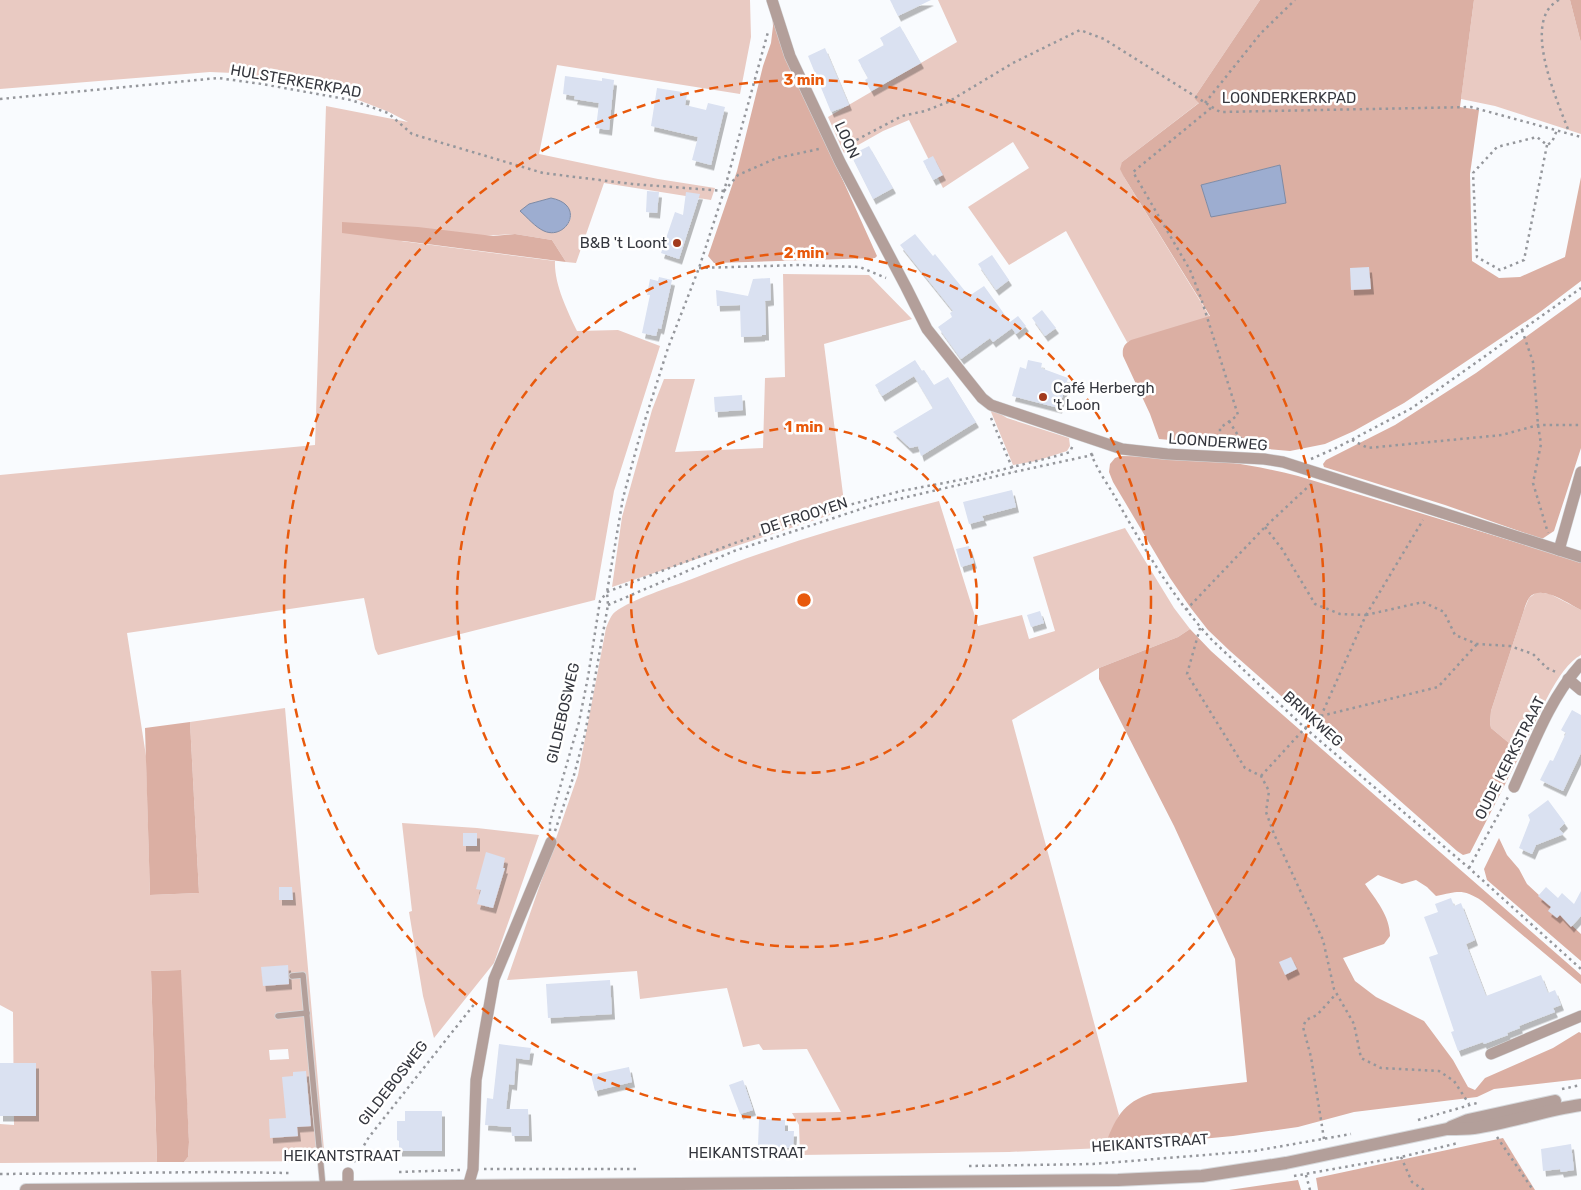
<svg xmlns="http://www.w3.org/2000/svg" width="1581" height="1190" viewBox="0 0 1581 1190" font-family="Rubik,sans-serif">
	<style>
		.green { fill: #e9cac2; fill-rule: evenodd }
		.forest { fill: #dbafa3; fill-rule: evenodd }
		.water { fill: #9dadd0; stroke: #7e8aa4 }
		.building { fill: #dae1f1; filter: url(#shadow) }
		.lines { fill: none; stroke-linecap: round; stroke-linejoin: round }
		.service-casing { stroke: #d6d8db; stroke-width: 7 }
		.minor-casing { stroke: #d6d8db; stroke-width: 12 }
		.tertiary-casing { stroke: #d6d8db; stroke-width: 14 }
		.path { stroke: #95979c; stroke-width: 2.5; stroke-dasharray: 2.5 4; stroke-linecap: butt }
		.service { stroke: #b39f9a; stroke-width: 5.5 }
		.minor { stroke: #b39f9a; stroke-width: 11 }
		.tertiary { stroke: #b39f9a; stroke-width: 12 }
		.ring { fill: none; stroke: #e8590c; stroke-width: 2.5; stroke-dasharray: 9 6 }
		.poi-dot { fill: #a23a1d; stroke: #fff; stroke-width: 2 }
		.labels { text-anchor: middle; stroke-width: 5; stroke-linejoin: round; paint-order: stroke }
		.street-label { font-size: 15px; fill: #35373e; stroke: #fff }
		.poi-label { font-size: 15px; fill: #35373e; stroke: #fff; text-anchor: end }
		.centre { fill: #e8590c; stroke: #fff; stroke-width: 2.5 }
		.ring-label { font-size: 15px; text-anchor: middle; font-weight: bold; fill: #e8590c; stroke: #fff; stroke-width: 5; stroke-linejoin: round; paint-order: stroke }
	</style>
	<defs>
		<filter id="shadow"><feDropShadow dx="3" dy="5.5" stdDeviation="0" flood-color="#0004"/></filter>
	</defs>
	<rect width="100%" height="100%" fill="#f9fbfe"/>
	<!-- green -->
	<g class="green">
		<path d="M0,0H750L751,37L740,94L557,65L539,154L658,179L715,188L711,200L604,183L576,263L566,262L552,240L515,234L401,241L555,261C554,284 567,310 577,331L618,330L660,346L614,491L595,600L378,655L375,649L364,598L127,633L146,756L150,895L199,893L190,722L285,708L325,1161L184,1162L188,1157L189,1142L180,970L151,971L157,1162L0,1163V1124L14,1125L13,1012L0,1005V475L315,445L326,106L408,122L389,112L338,92L233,73L210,72L0,89ZM551,198C576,203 578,226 553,233L529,204ZM288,1049L289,1059L270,1060L269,1050Z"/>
		<path d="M938,0H1260L1194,98L1200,102L1122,162L1124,177L1210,317L1127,342L1066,231L1009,265L968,207L1029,168L1013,142L943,188L909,120L883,131L844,153L828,117L957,42Z"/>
		<path d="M1474,0H1570L1581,43V134L1495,106L1461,99Z"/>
		<path d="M783,274L869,275L912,319L824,344L845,510L612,587L622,517L652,410L664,379H695L675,452L763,448L765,378L785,377Z"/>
		<path d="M989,407L1007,418L1069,438L1070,446L1067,451L1036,461L1013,465Z"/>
		<path d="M939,501L978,626L1022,615L1029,639L1055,631L1033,557L1125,528L1174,608L1190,629L1178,637L1099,668L1012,720L1119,1115L1104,1148L1009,1152L800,1155L799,1125L792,1113L841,1112L807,1049L763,1050L759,1044L743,1047L727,988L640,999L637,971L507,980L578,775L606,628C608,623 611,615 615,612C632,599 671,587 692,579C772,547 855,522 939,501Z"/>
		<path d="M1537,592L1550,594L1581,610V655C1555,669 1535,726 1521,753L1491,728L1490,723L1491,711L1524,610L1529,598Z"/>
		<path d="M402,823L477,828L539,835L494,963L434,1038L423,996L409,912L412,911Z"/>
	</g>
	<!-- forest -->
	<g class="forest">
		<path d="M1260,0H1474L1460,107L1479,110L1470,174L1472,261L1499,278L1520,277L1565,257L1581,177V281L1540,312L1404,403L1354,431L1325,444L1290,451L1159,439L1150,414L1123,356C1122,348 1124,344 1131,340L1210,316L1124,177L1120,169L1122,162L1199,103L1194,98ZM1280,165L1211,217L1201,185Z"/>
		<path d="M1570,0H1581V43Z"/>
		<path d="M772,13L792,67L877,256L875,258L714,263L708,256L737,171L763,66L771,43L773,26Z"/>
		<path d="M342,222L418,227L493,236L515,234L552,240L566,262L342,233Z"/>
		<path d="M1581,297V448L1554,531L1542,539L1445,505L1324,467L1323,464L1326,460L1395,425L1476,373Z"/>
		<path d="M1121,456C1156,457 1191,457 1226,462C1250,465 1274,470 1298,476L1581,562V610C1569,604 1540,583 1529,598C1527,601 1525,606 1524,610L1491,711L1490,723L1491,728L1521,753L1470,853L1463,855L1457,851L1230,651L1208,630L1190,607L1170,578L1113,482L1109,472L1110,464L1115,458Z"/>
		<path d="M1190,629L1211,651L1269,703L1581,975V984L1482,901C1462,888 1458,892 1436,896L1427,887L1416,880L1402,884L1378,875L1365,884C1376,900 1390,916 1390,936L1384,944L1343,958L1355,981L1376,997L1424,1021L1453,1060L1468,1087L1475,1090L1485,1078L1553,1048L1579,1032L1581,1033V1079L1494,1089L1477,1097L1354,1112L1298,1127L1233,1136L1104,1148C1115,1119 1122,1102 1153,1093L1247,1082L1235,959L1174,826L1099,679V668L1178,637Z"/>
		<path d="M190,722L199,893L150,895L145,728Z"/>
		<path d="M1499,838L1507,855L1519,869L1527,884L1581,934V961L1487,880L1484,869Z"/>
		<path d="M181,970L189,1142L188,1157L184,1162H157L151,971Z"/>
		<path d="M1503,1138L1535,1190H1318L1316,1178Z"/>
		<path d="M1298,1180L1301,1190H1229Z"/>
	</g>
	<!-- water -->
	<g class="water">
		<path d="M1280,165L1286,203L1211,217L1201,185Z"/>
		<path d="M551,198C587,205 566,241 544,231C535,227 528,218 520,211L529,204Z"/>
	</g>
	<!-- building -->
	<g class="building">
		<path d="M890,0H931L898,16Z"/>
		<path d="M900,26L921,63L871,91L865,80L868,78L858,60L884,45L880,38Z"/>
		<path d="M825,48L849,105L831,112L808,56Z"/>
		<path d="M565,76L602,81V78L614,80L609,130L596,128L599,103L574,99L575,96L563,94Z"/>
		<path d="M657,88L682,92L681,94L687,95L685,105L706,110L708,103L725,107L711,165L692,160L698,137L651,126Z"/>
		<path d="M869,146L893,188L873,199L851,155Z"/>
		<path d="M933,156L943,175L933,180L923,161Z"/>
		<path d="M647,191L659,192L657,213L646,212Z"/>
		<path d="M686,192L700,194L679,259L661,253L675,212L683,215Z"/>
		<path d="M915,234L933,256L935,254L969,296L984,286L1010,322L1018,316L1026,326L1016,334L1012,328L993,342L990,338L961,359L938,327L952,317L950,313L953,311L900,245Z"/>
		<path d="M992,255L1009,280L996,290L978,264Z"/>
		<path d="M1369,267L1371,289L1351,290L1350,268Z"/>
		<path d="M659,277L672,280L661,329L658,328L656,336L642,333L650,295H647L650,279L658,281Z"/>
		<path d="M770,278L771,300L765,301L766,335H762V336L741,337L740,305L717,306L716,290L748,296L753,279Z"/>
		<path d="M1042,310L1056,328L1045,336L1032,318Z"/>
		<path d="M915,360L922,371H921L924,370L934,385L948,377L976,422L921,456L918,446L910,448L893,432L933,408L914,376L882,396L875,385Z"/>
		<path d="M1028,360L1042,363L1041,368L1068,378L1059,408L1012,396L1020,367L1026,369Z"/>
		<path d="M742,395L743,410L715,412L714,397Z"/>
		<path d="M1012,490L1016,507L982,516L984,520L969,524L963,502Z"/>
		<path d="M969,546L974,563L961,567L956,549Z"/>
		<path d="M1040,611L1044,623L1031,627L1027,615Z"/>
		<path d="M1572,710L1581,715V753L1563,791L1540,780L1550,760L1553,761L1566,733L1561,730Z"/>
		<path d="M1548,800L1565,823L1559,829L1564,834L1536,845L1532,854L1519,848L1530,820L1528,815Z"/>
		<rect x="463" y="833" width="14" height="13"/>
		<path d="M486,852L505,858L503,868H505L493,908L477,904L481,890L476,889Z"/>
		<path d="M279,887H292L293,900H279Z"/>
		<path d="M1546,887L1558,898L1562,893L1574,904L1581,891V916L1571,927L1560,915L1557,918L1548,911L1551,907L1538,896Z"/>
		<path d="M1451,898L1454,906L1461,903L1475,940L1466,944L1486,996L1541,975L1548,993L1555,990L1561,1005L1553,1008L1555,1012L1519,1026L1520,1028L1507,1033L1508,1035L1484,1044L1483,1042L1458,1051L1451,1032L1454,1031L1429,957L1438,954L1424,917L1438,912L1435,904Z"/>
		<path d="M1291,957L1297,969L1285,975L1279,962Z"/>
		<path d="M288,965L289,984L263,986L261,967Z"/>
		<path d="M610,980L612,1014L548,1018L546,984Z"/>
		<path d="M499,1044L531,1048L529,1060L516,1058L514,1085L509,1084L506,1109H528L529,1136H512L511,1127L485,1125L487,1098L493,1099Z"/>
		<rect x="0" y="1063" width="36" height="53"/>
		<path d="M629,1067L632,1082L595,1091L591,1075Z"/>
		<path d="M306,1071L311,1126L297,1127L298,1136L270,1138L269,1119L286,1118L282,1077L293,1076V1072Z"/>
		<path d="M743,1080L753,1110L740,1114L729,1085Z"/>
		<path d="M405,1111H442V1151H399V1141L397,1140V1121H405Z"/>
		<path d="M759,1119L785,1120V1131H794L793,1148L758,1146Z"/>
		<path d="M1571,1144L1574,1170L1561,1172L1560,1169L1543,1171L1541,1149Z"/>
	</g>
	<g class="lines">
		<defs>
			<g id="service">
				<path d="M292,976L303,975L323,1188"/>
				<path d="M278,1016L307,1013"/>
			</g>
			<g id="minor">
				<path d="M772,0L790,56L840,162L906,287L927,329L982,398L991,405L1122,449L1167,454L1264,459L1283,462L1581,557"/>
				<path d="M1559,550L1581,472"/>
				<path d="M1568,679L1581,690"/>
				<path d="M1514,787C1533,745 1550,698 1581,664"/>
				<path d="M1491,1054L1581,1016"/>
				<path d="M348,1173V1187"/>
				<path d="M467,1190L473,1169L476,1080L494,979L551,842"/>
			</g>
			<g id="tertiary">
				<path d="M1451,1127L1468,1120L1555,1101"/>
				<path d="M26,1190L1118,1180L1202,1176L1286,1163L1447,1129C1456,1129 1465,1129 1474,1128C1510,1123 1545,1110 1581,1105"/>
			</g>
		</defs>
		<!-- service casing -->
		<use href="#service" class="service-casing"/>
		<!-- minor casing -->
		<use href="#minor" class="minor-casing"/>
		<!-- tertiary casing -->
		<use href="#tertiary" class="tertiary-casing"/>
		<!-- path -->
		<g class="path">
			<path d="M1559,0C1520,20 1558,102 1569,132"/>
			<path d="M0,99L218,78L262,84L351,100L388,113L412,134L543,173L632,184L724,191"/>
			<path d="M1205,103L1261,33L1295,0"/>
			<path d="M1211,108L1133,172L1190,270L1201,298L1238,415L1220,428V445"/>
			<path d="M1547,145L1524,260L1500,270L1477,257L1473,173L1497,147L1537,137L1547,145L1552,142L1557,130"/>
			<path d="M845,146L902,116L925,111L948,102L1013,63L1080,30L1104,39L1220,112L1471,107L1581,137"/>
			<path d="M724,191L738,175L777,158L819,149"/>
			<path d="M699,268L800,265L860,267L886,278"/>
			<path d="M1522,330L1533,362L1538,425L1541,444L1533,483L1548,533"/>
			<path d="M991,418L1014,472"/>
			<path d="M1229,421L1239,437L1246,441V445"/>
			<path d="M1352,440L1368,448L1502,435L1538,425H1581"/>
			<path d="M1091,453C1096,468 1107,483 1115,497C1143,547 1173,598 1212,640L1305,728L1469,868L1581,969"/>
			<path d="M1311,459L1336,448L1412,408L1581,288"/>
			<path d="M607,592L732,544L838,508L901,491L965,479L1064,454L1070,452L1073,445"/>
			<path d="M608,605L734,551L873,505L1014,472L1097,454"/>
			<path d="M1186,610L1265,527L1312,483"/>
			<path d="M1366,615L1423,602L1444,612L1455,635L1477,644L1510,646L1533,654L1547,668L1558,673"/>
			<path d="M1366,615L1423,520"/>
			<path d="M1200,628L1187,674L1245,768L1261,776L1269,791L1266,812L1274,834L1323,940L1334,989L1354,1024L1361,1058L1381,1068L1439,1071L1454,1081L1469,1104"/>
			<path d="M1321,716L1438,687L1477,644"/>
			<path d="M1261,776L1305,728L1321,716L1366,615L1340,614L1315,604L1282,549L1265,527"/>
			<path d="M550,831V822L579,722L588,677L600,601L607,592"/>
			<path d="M555,831L574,775L585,734L608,605L607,592L623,498L639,439L668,348L699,268L724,191L768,32"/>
			<path d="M1469,868L1508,797"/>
			<path d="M1562,1089L1581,1085"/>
			<path d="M1418,1120L1477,1103"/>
			<path d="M1497,1137L1533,1190"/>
			<path d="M1324,1139L1311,1057L1303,1027L1306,1020L1317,1015L1336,994"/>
			<path d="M1401,1157L1412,1182L1424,1190"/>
			<path d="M354,1162L369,1137L476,1002"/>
			<path d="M969,1166L1093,1164L1254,1151L1351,1134"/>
			<path d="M484,1169H638"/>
			<path d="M399,1172L461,1170"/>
			<path d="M0,1174L217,1172L291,1173"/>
			<path d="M1306,1175L1310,1190"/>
			<path d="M1294,1176L1401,1157L1458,1143"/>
		</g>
		<!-- service -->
		<use href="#service" class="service"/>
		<!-- minor -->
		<use href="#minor" class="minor"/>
		<!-- tertiary -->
		<use href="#tertiary" class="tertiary"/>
	</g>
	<!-- distance rings -->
	<g class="ring">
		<circle cx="804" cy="600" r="173"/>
		<circle cx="804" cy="600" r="347"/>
		<circle cx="804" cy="600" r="520"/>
	</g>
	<!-- markers -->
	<g class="poi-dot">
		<circle cx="677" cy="243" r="5"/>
		<circle cx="1043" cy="397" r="5"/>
	</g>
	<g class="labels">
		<!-- street labels -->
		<g class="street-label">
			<text transform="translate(296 81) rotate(10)" y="5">HULSTERKERKPAD</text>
			<text x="1289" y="103">LOONDERKERKPAD</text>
			<text transform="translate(847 140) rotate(65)" y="5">LOON</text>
			<text transform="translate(1218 442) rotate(4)" y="5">LOONDERWEG</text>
			<text transform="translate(804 516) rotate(-18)" y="5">DE FROOYEN</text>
			<text transform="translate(563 713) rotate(-77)" y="5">GILDEBOSWEG</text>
			<text transform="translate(1313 719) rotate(42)" y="5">BRINKWEG</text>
			<text transform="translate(1510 758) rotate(-63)" y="5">OUDE KERKSTRAAT</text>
			<text transform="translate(393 1083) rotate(-52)" y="5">GILDEBOSWEG</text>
			<text transform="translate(1150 1143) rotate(-4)" y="5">HEIKANTSTRAAT</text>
			<text x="747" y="1158">HEIKANTSTRAAT</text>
			<text x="342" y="1161">HEIKANTSTRAAT</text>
		</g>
		<!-- poi labels -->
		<g class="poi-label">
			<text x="667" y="248">B&amp;B 't Loont</text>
			<text x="1053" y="393" text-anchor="start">Café Herbergh<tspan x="1053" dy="17">'t Loon</tspan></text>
		</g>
	</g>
	<circle cx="804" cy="600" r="8" class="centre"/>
	<g class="ring-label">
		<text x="804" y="85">3 min</text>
		<text x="804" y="258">2 min</text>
		<text x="804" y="432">1 min</text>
	</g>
</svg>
